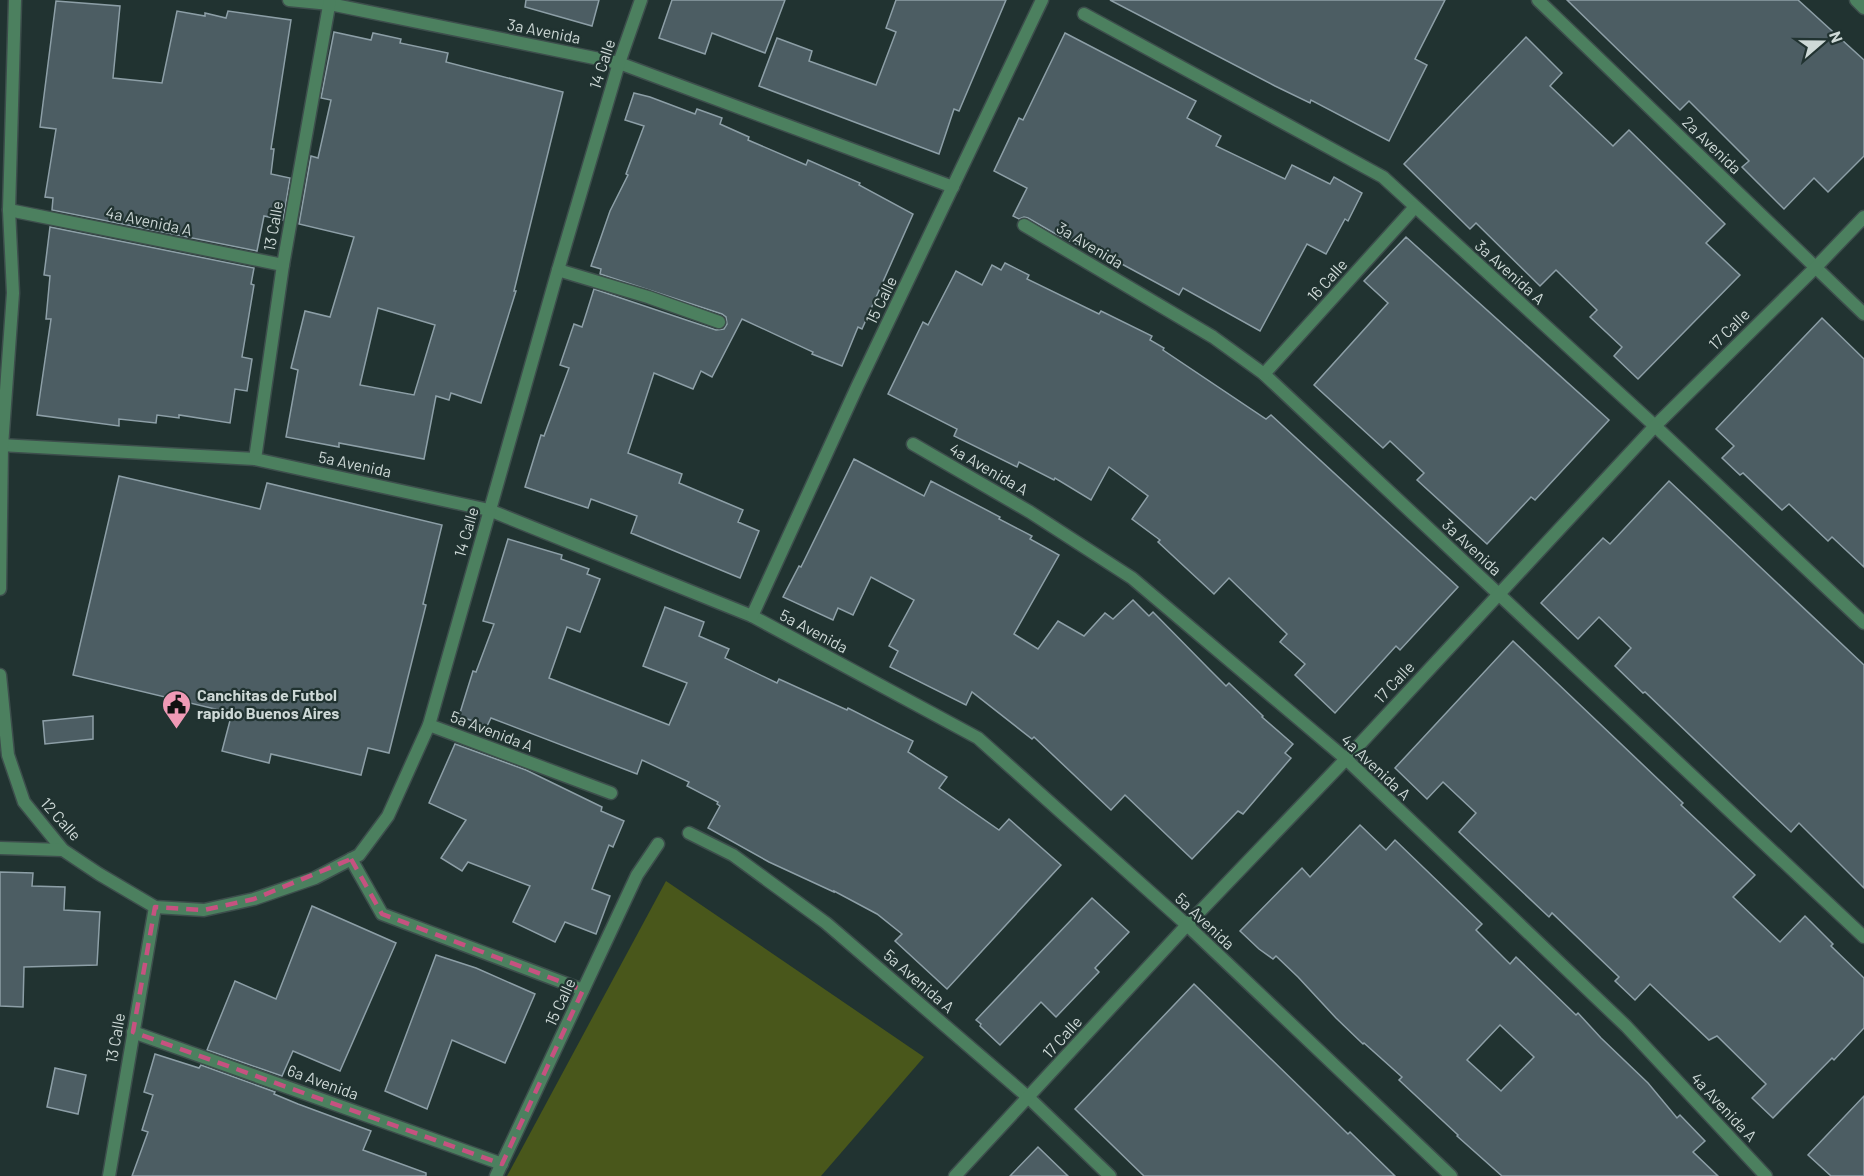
<svg xmlns="http://www.w3.org/2000/svg" width="1864" height="1176" viewBox="0 0 1864 1176" font-family="Barlow,sans-serif">
	<style>
		.green { fill: #49571b }
		.building { fill: #4c5d63; stroke: #8d9fa7; stroke-width: 1.5; fill-rule: evenodd }
		.lines { fill: none; stroke-linecap: round; stroke-linejoin: round }
		.minor-casing { stroke: #3d4e4c; stroke-width: 15 }
		.minor { stroke: #4c805f; stroke-width: 12 }
		.marked { fill: none; stroke: #c65280; stroke-width: 4.5; stroke-dasharray: 12 8; stroke-linejoin: round }
		.labels { text-anchor: middle; stroke-width: 4.5; stroke-linejoin: round; paint-order: stroke }
		.street-label { font-size: 16px; fill: #ced9d7; stroke: #213331 }
		.poi-label { font-size: 16px; font-weight: bold; fill: #ced9d7; stroke: #213331; text-anchor: start }
	</style>
	<rect width="100%" height="100%" fill="#213331"/>
	<!-- green -->
	<path class="green" d="M666,881L924,1057L821,1176H507Z"/>
	<!-- building -->
	<g class="building">
		<path d="M526,0H599L592,26L525,7Z"/>
		<path d="M672,0H785L765,53L712,33L705,54L659,38Z"/>
		<path d="M896,0H1006L959,111L954,109L939,154L759,86L777,38L812,51L809,61L876,85L896,32L886,28Z"/>
		<path d="M1110,0H1445L1415,59L1427,65L1389,141L1311,100L1310,103L1275,86Z"/>
		<path d="M1567,0H1798L1864,60V156L1828,192L1814,178L1784,209L1742,167L1749,161L1689,101L1680,110Z"/>
		<path d="M56,1L120,6L113,78L162,83L177,11L205,16V13L226,18L228,11L291,20L271,149H274L271,174L290,178L283,220L264,216L257,251L52,210L53,198L45,197L56,129L40,127Z"/>
		<path d="M334,32L371,40L373,33L401,39L400,43L448,53L446,62L563,92L514,291H516L481,403L451,393L449,400L436,396L424,459L339,443V447L286,437L298,370L291,368L305,311L330,317L354,237L299,224L311,156L318,158L331,100L321,98ZM378,308L435,325L414,395L360,385Z"/>
		<path d="M1065,33L1196,101L1187,118L1221,136L1216,146L1285,179L1292,165L1330,184L1334,177L1362,193L1348,221L1345,219L1326,254L1307,244L1260,331L1183,288L1179,295L1107,256L1083,245L1082,247L1054,233L1028,218L1024,217L1019,219L1013,216L1027,188L994,171L1019,118L1023,120Z"/>
		<path d="M1526,37L1562,73L1550,86L1613,146L1629,130L1725,224L1706,243L1740,275L1638,379L1614,356L1622,347L1590,317L1597,310L1556,270L1540,286L1476,223L1470,229L1404,164Z"/>
		<path d="M634,93L650,97L695,114L697,109L722,118L720,124L749,137L748,140L806,165L808,160L860,183L859,185L913,214L862,329L858,327L842,366L812,354L813,352L742,319L712,377L701,371L693,389L654,373L628,453L682,474L679,483L743,510L738,522L759,531L740,578L631,533L637,516L591,499L588,508L525,487L541,435L544,436L569,368L560,365L574,324L582,327L594,289L716,330L724,329L727,324L726,317L722,314L600,274L601,269L591,266L610,211L628,175L626,174L644,126L625,120Z"/>
		<path d="M50,227L254,268L251,284L254,285L242,357L252,359L247,391L235,389L230,423L179,415V418L157,415L156,423L119,419V426L37,415L51,319H46L50,276L44,275Z"/>
		<path d="M1406,237L1609,420L1535,500L1531,497L1487,544L1417,480L1424,473L1390,441L1383,448L1314,385L1388,303L1364,281Z"/>
		<path d="M1005,263L1029,275L1027,279L1099,314L1101,311L1152,336L1150,340L1164,348L1163,350L1266,419L1271,415L1458,587L1400,650L1396,646L1335,713L1295,675L1305,664L1280,642L1287,634L1229,578L1214,594L1158,542L1160,540L1132,519L1148,496L1109,467L1091,500L1055,478L1054,480L1019,462L1017,467L954,436L957,429L888,394L923,322L928,325L956,271L982,285L992,265L1001,270Z"/>
		<path d="M1822,318L1864,359V567L1832,537L1828,541L1789,504L1782,510L1743,473L1740,475L1722,458L1734,446L1716,429Z"/>
		<path d="M854,459L924,496L931,481L1000,517L999,519L1032,536L1030,539L1059,555L1014,634L1038,649L1058,621L1084,636L1105,613L1113,619L1133,600L1149,616L1153,612L1209,669L1226,686L1229,683L1263,716L1262,717L1293,744L1285,753L1291,758L1243,814L1238,811L1192,859L1125,795L1111,810L1034,737L1032,739L972,692L966,705L890,667L898,651L889,646L914,600L871,577L853,615L838,608L833,620L783,597L799,566L801,567Z"/>
		<path d="M119,476L260,509L267,483L442,525L423,604L426,605L389,753L368,748L361,775L271,754L269,763L222,751L232,713L73,675Z"/>
		<path d="M1669,481L1864,665V888L1799,823L1791,832L1645,692L1643,693L1615,666L1631,648L1599,617L1578,639L1541,603L1603,538L1610,544Z"/>
		<path d="M508,539L562,555L561,559L589,569L587,574L600,579L580,632L567,627L549,678L669,725L687,683L643,666L665,607L704,622L699,636L729,649L725,658L777,683L779,679L847,710L848,708L913,741L908,752L947,777L939,788L999,830L1009,819L1061,865L947,989L895,941L902,934L877,914L834,891V892L769,862L708,828L720,806L717,804L718,802L687,786L689,782L642,760L637,774L491,718L487,726L459,716L473,671L476,672L494,624L483,621Z"/>
		<path d="M1513,641L1683,803L1681,805L1755,875L1733,897L1780,942L1805,916L1833,944L1831,946L1864,978V1028L1834,1060L1832,1058L1773,1118L1752,1098L1766,1084L1717,1036L1709,1040L1650,984L1635,1000L1615,981L1619,977L1552,913L1549,917L1459,832L1476,813L1443,782L1427,799L1395,768Z"/>
		<path d="M93,716V739L45,744L43,721Z"/>
		<path d="M455,744L526,770L602,807L601,811L624,821L613,847L609,845L592,889L610,896L596,934L565,922L555,942L513,922L530,886L468,862L462,871L441,858L466,820L429,803Z"/>
		<path d="M1360,825L1386,850L1395,840L1482,924L1476,930L1510,964L1516,957L1576,1015L1578,1013L1601,1038L1648,1083L1677,1118L1680,1115L1705,1141L1693,1152L1718,1176H1502L1457,1136L1458,1135L1399,1080L1402,1077L1364,1043L1363,1044L1336,1018L1298,977L1276,956L1273,959L1259,949L1240,931L1302,868L1310,877ZM1500,1025L1534,1057L1501,1091L1467,1060Z"/>
		<path d="M0,872L33,873L32,886L65,887L64,910L100,912L97,965L24,967L23,1007L0,1006Z"/>
		<path d="M1092,898L1129,932L1095,968L1099,972L1056,1017L1041,1002L1000,1045L980,1026L981,1024L976,1020Z"/>
		<path d="M312,906L396,943L340,1071L293,1051L282,1076L207,1050L235,981L276,999Z"/>
		<path d="M436,955L476,968L535,994L505,1063L452,1040L427,1109L385,1091Z"/>
		<path d="M1194,984L1348,1134L1350,1132L1395,1176H1144L1075,1109Z"/>
		<path d="M155,1054L199,1068L201,1065L275,1092L274,1094L298,1104L371,1131L363,1150L426,1173V1176H132L148,1132L142,1130L153,1095L144,1092Z"/>
		<path d="M55,1068L86,1075L78,1114L47,1107Z"/>
		<path d="M1864,1096V1176H1831L1808,1155Z"/>
		<path d="M1038,1147L1068,1176H1010Z"/>
	</g>
	<g class="lines">
		<defs>
			<g id="minor">
				<path d="M289,0L330,4L619,63L953,187"/>
				<path d="M1538,0L1864,314"/>
				<path d="M1856,0L1864,8"/>
				<path d="M1084,14L1383,177L1655,426L1864,623"/>
				<path d="M9,210L283,265"/>
				<path d="M1024,225L1213,337L1264,374L1864,937"/>
				<path d="M558,270L648,297L719,322"/>
				<path d="M1264,374L1415,207"/>
				<path d="M913,444L1030,512L1132,578L1346,759L1626,1026L1766,1176"/>
				<path d="M0,445L255,459L489,510L752,616L978,738L1187,925L1451,1176"/>
				<path d="M255,459L283,265L330,0"/>
				<path d="M0,589L2,446L13,293L9,210L15,0"/>
				<path d="M752,616L857,387L1042,0"/>
				<path d="M0,675L8,755L24,802L63,850L99,874L155,907L204,910L254,899L315,878L359,855L388,816L429,725L558,270L619,63L641,0"/>
				<path d="M429,725L611,793"/>
				<path d="M689,833L733,855L826,923L1029,1098L1110,1176"/>
				<path d="M0,848L63,850"/>
				<path d="M351,859L382,914L583,990"/>
				<path d="M133,1032L502,1164"/>
				<path d="M109,1176L155,907"/>
				<path d="M496,1176L637,875L658,844"/>
				<path d="M955,1176L1187,925L1346,759L1655,426L1815,268L1864,217"/>
			</g>
		</defs>
		<!-- minor casing -->
		<use href="#minor" class="minor-casing"/>
		<!-- minor -->
		<use href="#minor" class="minor"/>
	</g>
	<!-- marked area -->
	<path class="marked" d="M351,859L382,914L583,990L502,1164L133,1032L155,907L204,910L254,899Z"/>
	<!-- icons -->
	<defs>
		<symbol id="civic-pin" viewBox="-11 -11 22 30"><path d="M0 17L-7.5 6A9.5 9.5 0 1 1 7.5 6Z" fill="#f09ab6" stroke="#213331"/><path d="M-.6-6.5H3V-4.5H.6V-3L4-1V1h2V6H-6V1h2V-1L-.6-3ZM-1.2 2.5V6h2.4V2.5Z" fill="#111"/></symbol>
	</defs>
	<g fill-rule="evenodd">
		<use href="#civic-pin" x="160" y="688" width="33" height="45"/>
	</g>
	<g class="labels">
		<!-- street labels -->
		<g class="street-label">
			<text transform="translate(544 31) rotate(11)" y="6">3a Avenida</text>
			<text transform="translate(602 64) rotate(-72)" y="6">14 Calle</text>
			<text transform="translate(1712 145) rotate(44)" y="6">2a Avenida</text>
			<text transform="translate(149 221) rotate(12)" y="6">4a Avenida A</text>
			<text transform="translate(273 226) rotate(-80)" y="6">13 Calle</text>
			<text transform="translate(1090 245) rotate(31)" y="6">3a Avenida</text>
			<text transform="translate(1510 272) rotate(42)" y="6">3a Avenida A</text>
			<text transform="translate(1327 280) rotate(-48)" y="6">16 Calle</text>
			<text transform="translate(881 300) rotate(-64)" y="6">15 Calle</text>
			<text transform="translate(1729 329) rotate(-45)" y="6">17 Calle</text>
			<text transform="translate(355 464) rotate(12)" y="6">5a Avenida</text>
			<text transform="translate(989 469) rotate(30)" y="6">4a Avenida A</text>
			<text transform="translate(466 532) rotate(-74)" y="6">14 Calle</text>
			<text transform="translate(1472 547) rotate(43)" y="6">3a Avenida</text>
			<text transform="translate(814 631) rotate(28)" y="6">5a Avenida</text>
			<text transform="translate(1394 682) rotate(-47)" y="6">17 Calle</text>
			<text transform="translate(492 731) rotate(21)" y="6">5a Avenida A</text>
			<text transform="translate(1376 767) rotate(43)" y="6">4a Avenida A</text>
			<text transform="translate(61 819) rotate(48)" y="6">12 Calle</text>
			<text transform="translate(1205 921) rotate(43)" y="6">5a Avenida</text>
			<text transform="translate(919 981) rotate(41)" y="6">5a Avenida A</text>
			<text transform="translate(560 1002) rotate(-65)" y="6">15 Calle</text>
			<text transform="translate(1062 1037) rotate(-48)" y="6">17 Calle</text>
			<text transform="translate(115 1038) rotate(-80)" y="6">13 Calle</text>
			<text transform="translate(323 1082) rotate(20)" y="6">6a Avenida</text>
			<text transform="translate(1724 1107) rotate(47)" y="6">4a Avenida A</text>
		</g>
		<!-- poi labels -->
		<g class="poi-label">
			<text x="197" y="701">Canchitas de Futbol<tspan x="197" dy="18">rapido Buenos Aires</tspan></text>
		</g>
	</g>
	<!-- north arrow -->
	<g transform="translate(1822 42) rotate(70)" stroke="#213331" stroke-width="4.5" paint-order="stroke">
	<path d="M0-4.5L10 22L0 15L-10 22Z" fill="#ced9d7"/>
	<text y="-9" font-size="16" font-weight="bold" text-anchor="middle" fill="#ced9d7">N</text>
	</g>
</svg>
